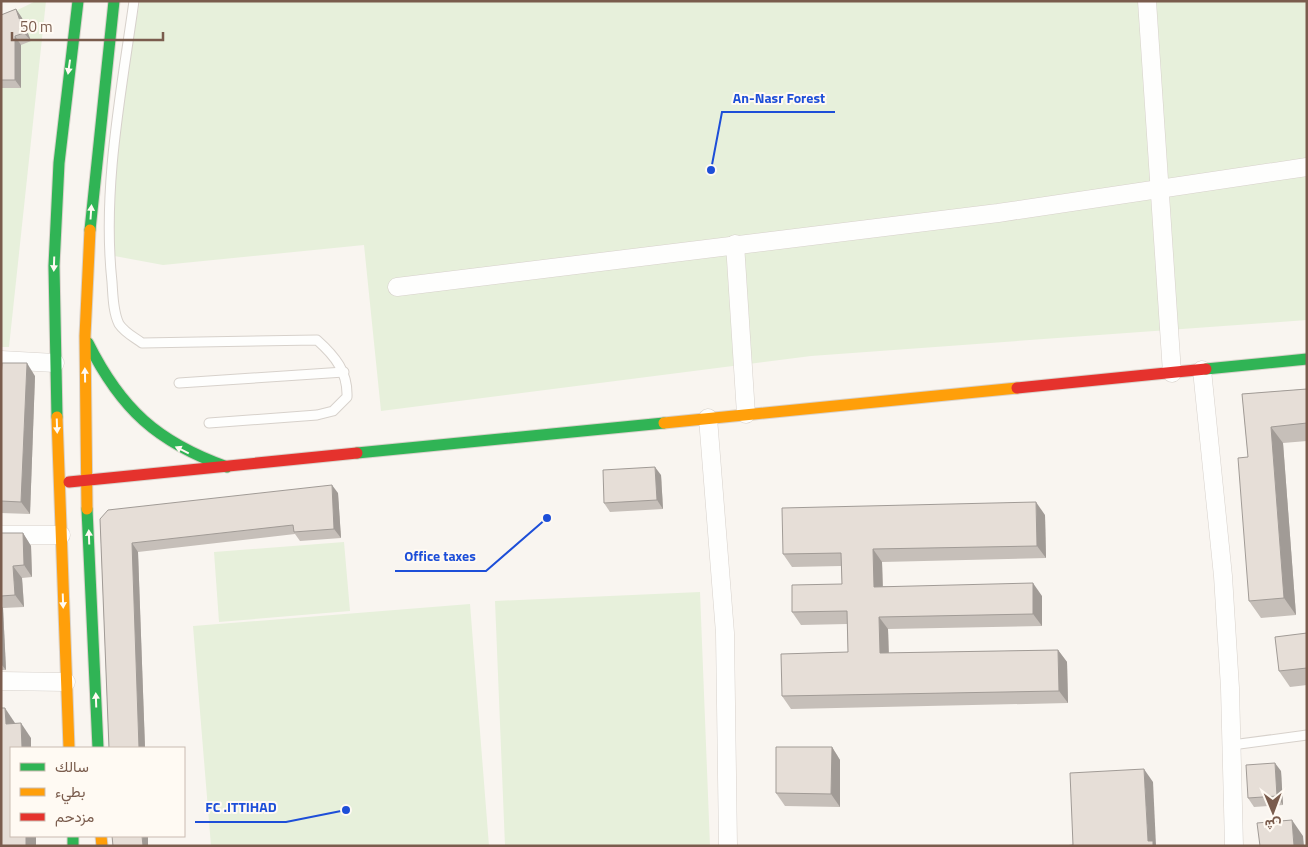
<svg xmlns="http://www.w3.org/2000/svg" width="1308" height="847" viewBox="0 0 1308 847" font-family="'Titillium Web',Vazirmatn,sans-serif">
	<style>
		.green { fill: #e7f0db }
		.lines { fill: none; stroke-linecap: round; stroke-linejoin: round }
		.lane-casing { stroke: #d7d1cb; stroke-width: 11 }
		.street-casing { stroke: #d7d1cb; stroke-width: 19 }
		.fast-casing { stroke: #d9d2cb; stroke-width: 13 }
		.slow-casing { stroke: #d9d2cb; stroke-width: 13 }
		.jam-casing { stroke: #d9d2cb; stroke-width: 13 }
		.lane { stroke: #fefefd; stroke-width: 9 }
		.street { stroke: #fefefd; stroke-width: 18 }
		.fast { stroke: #30b455; stroke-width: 11 }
		.slow { stroke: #ff9f0a; stroke-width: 11 }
		.jam { stroke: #e5322d; stroke-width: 11 }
		.wall { fill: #c6bfb9 }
		.shaded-wall { fill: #a19b96 }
		.building { fill: #e6ded7; stroke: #a19b96 }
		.oneway { fill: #fffaf3 }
		.leader { fill: none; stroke: #1d4ed8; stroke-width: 2 }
		.callout-dot { fill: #1d4ed8; stroke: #fffaf3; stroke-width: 2 }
		.callout-label { font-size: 14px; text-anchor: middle; font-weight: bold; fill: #1d4ed8; stroke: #fffaf3; stroke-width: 4; stroke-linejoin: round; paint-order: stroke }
	</style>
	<rect width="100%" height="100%" fill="#f9f5f0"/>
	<!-- green -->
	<g class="green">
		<path d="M36,1H46L9,347H1V18Z"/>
		<path d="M140,1H1307V320L811,356L381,411L364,245L163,265L109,255L122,95Z"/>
		<path d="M344,542L350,611L219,622L214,552Z"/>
		<path d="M700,592L710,846H505L495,601Z"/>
		<path d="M470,604L489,846H211L193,626Z"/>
	</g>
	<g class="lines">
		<defs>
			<g id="lane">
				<path d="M134,1C121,94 102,189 112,282C113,296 113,312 119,324C125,333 134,337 142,343L317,340C335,356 348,372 347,397L333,411L317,415L209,423"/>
				<path d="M179,383L344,372"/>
				<path d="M1232,745L1307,735"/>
			</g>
			<g id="street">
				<path d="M1147,1L1172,373"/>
				<path d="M735,244L746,414"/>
				<path d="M397,287L998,213L1307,167"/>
				<path d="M1,360L55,363"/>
				<path d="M1202,370L1223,576L1230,688L1234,846"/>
				<path d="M708,418L725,633L728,846"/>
				<path d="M1,535H61"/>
				<path d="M1,681L66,682"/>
			</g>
			<g id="fast">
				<path d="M90,230L114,1"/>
				<path d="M88,343C121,409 157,442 227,467"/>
				<path d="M1206,369L1307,359"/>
				<path d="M57,417L54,266L59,163L78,1"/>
				<path d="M357,453L664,423"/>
				<path d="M87,509L98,748"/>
				<path d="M73,836V846"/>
			</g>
			<g id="slow">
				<path d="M57,417L69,748"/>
				<path d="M664,423L1017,388"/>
				<path d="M87,509L85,336L90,230"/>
				<path d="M101,836L102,846"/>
			</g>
			<g id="jam">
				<path d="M1017,388L1206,369"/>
				<path d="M69,482L357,453"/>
			</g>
		</defs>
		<!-- lane casing -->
		<use href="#lane" class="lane-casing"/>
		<!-- street casing -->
		<use href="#street" class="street-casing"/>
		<!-- fast casing -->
		<use href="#fast" class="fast-casing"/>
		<!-- slow casing -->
		<use href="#slow" class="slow-casing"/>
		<!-- jam casing -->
		<use href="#jam" class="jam-casing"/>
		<!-- lane -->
		<use href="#lane" class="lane"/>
		<!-- street -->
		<use href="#street" class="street"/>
		<!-- fast -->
		<use href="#fast" class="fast"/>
		<!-- slow -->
		<use href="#slow" class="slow"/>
		<!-- jam -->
		<use href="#jam" class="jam"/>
	</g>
	<!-- wall -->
	<g class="wall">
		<path d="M16,9L22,18L31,41L21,45V88H2L1,15Z"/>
		<path d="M35,376L30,514L1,513V378Z"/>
		<path d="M1307,389V441L1283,443L1296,615L1261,618L1249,601L1248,457L1242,394Z"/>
		<path d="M661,475L663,509L610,512L604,503Z"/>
		<path d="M338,493L341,538L300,541L295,534L138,552L145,748H109L100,519Z"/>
		<path d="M1045,515L1046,558L882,562L883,586L1042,596V626L888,629L889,653L1058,650L1067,662L1068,703L791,709L782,696L848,652L847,624L801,625L792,612L842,584L841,566L792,567L783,554Z"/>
		<path d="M1,533H23L31,546L32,577L22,578L24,607L3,608L6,670H1Z"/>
		<path d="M1307,633V685L1290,687L1279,671Z"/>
		<path d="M832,747L840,760V807L785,806L776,793Z"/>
		<path d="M1281,771L1283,805L1254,807L1248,798Z"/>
	</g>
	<!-- shaded-wall -->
	<g class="shaded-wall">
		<path d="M16,9L22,18L31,41L24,33Z"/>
		<path d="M15,36L21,45V88L15,80Z"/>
		<path d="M27,363L35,376L30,514L21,502Z"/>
		<path d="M1271,427L1283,443L1296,615L1284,598Z"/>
		<path d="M655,467L661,475L663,509L657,500Z"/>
		<path d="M332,485L338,493L341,538L334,529Z"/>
		<path d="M1036,502L1045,515L1046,558L1037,546Z"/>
		<path d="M23,533L31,546L32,577L24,565Z"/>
		<path d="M132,543L138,552L145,748H139Z"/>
		<path d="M873,549L882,562L883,599L874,587Z"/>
		<path d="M13,566L22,578L24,607L15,595Z"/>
		<path d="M1033,583L1042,596V626L1033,614Z"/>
		<path d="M1,605L3,608L6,670L1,664Z"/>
		<path d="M879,617L888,629L889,666L880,653Z"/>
		<path d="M1058,650L1067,662L1068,703L1059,691Z"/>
		<path d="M5,708L15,723L16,738L6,724Z"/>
		<path d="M21,723L31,738V748H22Z"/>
		<path d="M832,747L840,760V807L831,794Z"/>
		<path d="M1275,763L1281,771L1283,805L1277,796Z"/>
		<path d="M1144,769L1153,782L1156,846H1151L1148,841Z"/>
		<path d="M1292,820L1303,836L1304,846H1294Z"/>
		<rect x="26" y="836" width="10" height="10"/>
		<path d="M142,836H148V846H143Z"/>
	</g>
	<!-- building -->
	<g class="building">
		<path d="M16,9L24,33L15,36V80H1V15Z"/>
		<path d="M2,363H27L21,502L1,501V378Z"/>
		<path d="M1307,389V423L1271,427L1284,598L1249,601L1238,458L1248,457L1242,394Z"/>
		<path d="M655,467L657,500L604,503L603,470Z"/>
		<path d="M332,485L334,529L294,532L293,525L132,543L139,748H109L100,519L108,510Z"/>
		<path d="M1036,502L1037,546L873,549L874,587L1033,583V614L879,617L880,653L1058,650L1059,691L782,696L781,654L848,652L847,611L792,612V585L842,584L841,553L783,554L782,508Z"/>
		<path d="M1,533H23L24,565L13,566L15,595L1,596Z"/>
		<path d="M1307,633V668L1279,671L1275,637Z"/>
		<path d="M1,708H5L6,724L21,723L22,748H11V836H26V846H1Z"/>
		<path d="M776,747H832L831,794L776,793Z"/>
		<path d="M1275,763L1277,796L1248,798L1246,765Z"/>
		<path d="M1144,769L1148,841H1153V846H1064L1073,845L1070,773Z"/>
		<path d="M1292,820L1294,846H1260L1257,823Z"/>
		<path d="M112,836H142L143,846H113Z"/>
	</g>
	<!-- one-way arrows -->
	<defs><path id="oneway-solid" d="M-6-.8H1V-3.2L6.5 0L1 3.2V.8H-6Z" transform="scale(1.25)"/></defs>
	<g class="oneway">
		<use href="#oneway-solid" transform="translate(69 67) rotate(98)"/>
		<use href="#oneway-solid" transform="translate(91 212) rotate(-86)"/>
		<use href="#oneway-solid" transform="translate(54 264) rotate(92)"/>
		<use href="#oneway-solid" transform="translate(85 375) rotate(-91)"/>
		<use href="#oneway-solid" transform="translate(57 426) rotate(88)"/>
		<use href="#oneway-solid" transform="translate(182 450) rotate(-154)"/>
		<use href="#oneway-solid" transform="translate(89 537) rotate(-92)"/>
		<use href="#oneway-solid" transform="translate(63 601) rotate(88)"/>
		<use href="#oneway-solid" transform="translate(96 700) rotate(-92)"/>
	</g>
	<!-- callouts -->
	<path class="leader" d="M711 170L722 112H835M547 518L486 571H395M346 810L286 822H195"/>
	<g class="callout-dot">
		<circle cx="711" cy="170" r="5"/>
		<circle cx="547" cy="518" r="5"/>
		<circle cx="346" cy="810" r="5"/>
	</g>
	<g class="callout-label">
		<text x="779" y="103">An-Nasr Forest</text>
		<text x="440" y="561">Office taxes</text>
		<text x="241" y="812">FC .ITTIHAD</text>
	</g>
	<!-- border -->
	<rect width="1308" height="847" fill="none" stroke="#7a5c4d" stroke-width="5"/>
	<!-- legend -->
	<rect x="10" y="747" width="175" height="90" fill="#fffaf3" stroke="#cabbb1"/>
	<rect x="20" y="763" width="25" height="8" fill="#30b455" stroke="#cabbb1"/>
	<text x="55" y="772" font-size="15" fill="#7a5c4d">سالك</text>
	<rect x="20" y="788" width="25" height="8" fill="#ff9f0a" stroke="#cabbb1"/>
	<text x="55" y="797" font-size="15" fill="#7a5c4d">بطيء</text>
	<rect x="20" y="813" width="25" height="8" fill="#e5322d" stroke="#cabbb1"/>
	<text x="55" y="822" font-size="15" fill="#7a5c4d">مزدحم</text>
	<!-- north arrow -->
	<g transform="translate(1273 812) rotate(179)" stroke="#fffaf3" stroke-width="4" paint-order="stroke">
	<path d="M0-4L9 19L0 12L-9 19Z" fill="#7a5c4d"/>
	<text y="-8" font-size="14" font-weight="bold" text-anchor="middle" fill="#7a5c4d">ش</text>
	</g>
	<!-- scale -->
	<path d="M12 32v8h151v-8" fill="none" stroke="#7a5c4d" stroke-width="2.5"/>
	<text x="20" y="32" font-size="15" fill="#7a5c4d" stroke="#fffaf3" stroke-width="4" paint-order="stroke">50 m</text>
</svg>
